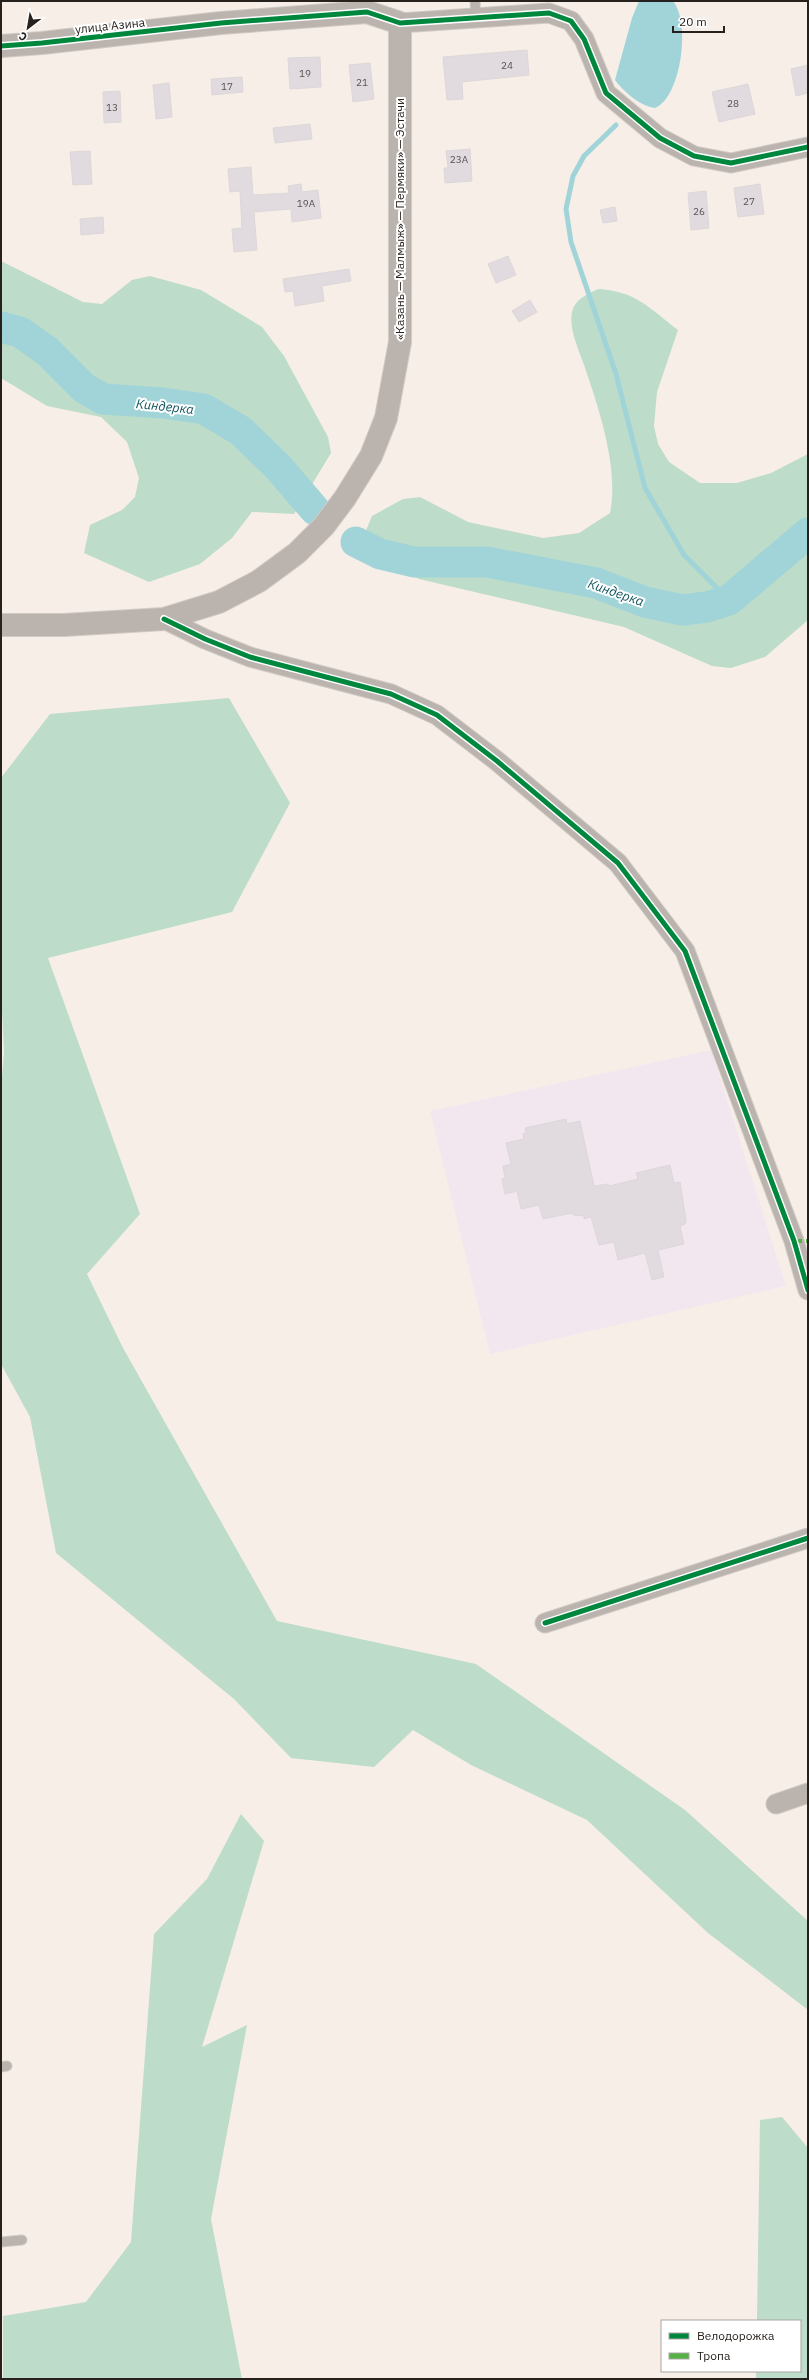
<svg xmlns="http://www.w3.org/2000/svg" width="809" height="2380" viewBox="0 0 809 2380" font-family="'IBM Plex Sans',sans-serif">
	<style>
		.education { fill: #f3e7ef }
		.forest { fill: #bddcc9 }
		.water { fill: #a0d4d9 }
		.lines { fill: none; stroke-linecap: round; stroke-linejoin: round }
		.stream { stroke: #a0d4d9; stroke-width: 5 }
		.river { stroke: #a0d4d9; stroke-width: 31 }
		.building { fill: #e1dbe0; stroke: #dcd7d8 }
		.service-casing { stroke: #d0cac5; stroke-width: 11 }
		.minor-casing { stroke: #d0cac5; stroke-width: 21 }
		.tertiary-casing { stroke: #d0cac5; stroke-width: 24 }
		.service { stroke: #bbb3ad; stroke-width: 9 }
		.minor { stroke: #bbb3ad; stroke-width: 19 }
		.tertiary { stroke: #bbb3ad; stroke-width: 22 }
		.quiet { stroke: #56b145; stroke-width: 4; stroke-dasharray: 8 4; stroke-linecap: butt }
		.cycleway-casing { stroke: #fff; stroke-width: 8 }
		.cycleway { stroke: #00873e; stroke-width: 5 }
		.labels { text-anchor: middle; stroke-width: 4; stroke-linejoin: round; paint-order: stroke }
		.number-label { font-size: 10px; fill: #585251 }
		.street-label { font-size: 12px; fill: #27211d; stroke: #fff }
		.water-label { font-size: 13px; font-style: italic; fill: #0e545c; stroke: #fff }
	</style>
	<rect width="100%" height="100%" fill="#f7eee8"/>
	<!-- education -->
	<path class="education" d="M711,1050L786,1286L490,1354L430,1111Z"/>
	<!-- forest -->
	<g class="forest">
		<path d="M1,261L83,302L102,304L132,280L150,276L201,290L262,327L284,356L328,437L331,453L294,514L252,512L232,538L200,564L149,582L84,553L90,525L122,510L135,497L139,478L127,442L101,417L47,406L1,378Z"/>
		<path d="M598,289C636,291 649,308 678,330L657,392L654,426L658,444L669,462L700,483H737L771,473L808,454V620L765,657L731,668L712,666L624,627L419,579C392,567 382,558 365,533L372,516L403,499L420,497L468,522L543,538L579,533L610,513C619,470 600,412 586,371C581,354 568,330 572,312C575,299 588,294 598,289Z"/>
		<path d="M229,698L290,803L232,912L48,958L140,1214L87,1274L123,1348L277,1621L476,1664L685,1810L808,1921V2010L708,1933L587,1820L471,1765L413,1730L374,1767L291,1758L234,1699L56,1553L30,1417L1,1364V1090L4,1052L1,987V778L50,714Z"/>
		<path d="M241,1814L264,1841L202,2047L247,2025L211,2219L242,2379H3V2316L86,2302L131,2242L154,1934L207,1879Z"/>
		<path d="M782,2117L808,2148V2379H756V2371H800V2321H757L760,2120Z"/>
	</g>
	<!-- water -->
	<path class="water" d="M639,1H673C691,23 681,97 655,108C640,106 624,92 615,80L632,18Z"/>
	<g class="lines">
		<!-- stream -->
		<path class="stream" d="M616,125L584,156L573,176L566,209L571,242L616,374L645,488L684,555L729,600"/>
		<!-- river -->
		<g class="river">
			<path d="M1,327L20,332L47,351L84,388L103,399L163,403L204,409L241,431L279,468L315,510"/>
			<path d="M356,542L380,554L414,562H487L596,583L645,602L682,610L707,607L729,600L808,533"/>
		</g>
	</g>
	<!-- building -->
	<g class="building">
		<path d="M527,50L529,75L462,82L463,99L447,100L443,57Z"/>
		<path d="M320,57L321,87L290,89L288,58Z"/>
		<path d="M370,63L374,99L353,102L349,65Z"/>
		<path d="M808,65V93L796,96L791,69Z"/>
		<path d="M242,77L243,92L212,95L211,79Z"/>
		<path d="M169,83L172,117L156,119L153,85Z"/>
		<path d="M748,84L755,114L719,122L712,92Z"/>
		<path d="M120,91L121,122L104,123L103,92Z"/>
		<path d="M310,124L312,139L275,143L273,128Z"/>
		<path d="M470,149L472,181L445,183L444,168H448L446,151Z"/>
		<path d="M90,151L92,184L73,185L70,152Z"/>
		<path d="M251,167L253,195L289,193L288,186L301,184L302,192L318,190L321,218L292,222L291,209L254,212L257,250L234,252L232,229L242,228L240,191L230,192L228,169Z"/>
		<path d="M760,184L764,214L738,217L734,188Z"/>
		<path d="M706,191L709,228L691,230L688,193Z"/>
		<path d="M615,207L617,221L603,223L600,210Z"/>
		<path d="M103,217L104,233L81,235L80,219Z"/>
		<path d="M508,256L516,275L496,283L488,264Z"/>
		<path d="M349,269L351,281L322,286L324,301L295,306L293,291L285,292L283,279Z"/>
		<path d="M530,300L537,312L519,322L512,311Z"/>
		<path d="M566,1119L567,1124L580,1121L594,1186L608,1184L609,1186L638,1179L636,1173L670,1165L674,1183L680,1182L686,1220L685,1224L680,1226L684,1244L658,1250L664,1277L652,1280L645,1253L618,1260L614,1242L599,1245L591,1217L584,1219V1216L573,1215L572,1213L543,1219L539,1205L521,1209L517,1191L505,1194L502,1179L505,1178L503,1166L511,1164L506,1143L524,1139L523,1134L526,1133L525,1128Z"/>
	</g>
	<g class="lines">
		<defs>
			<g id="service">
				<path d="M475,1L476,18"/>
				<path d="M1,2067L7,2066"/>
				<path d="M1,2242L22,2240"/>
			</g>
			<g id="minor">
				<path d="M400,23L549,13L571,21L584,39L606,93L660,138L694,156L731,163L808,147"/>
				<path d="M164,619L205,639L250,657L391,694L437,715L497,761L618,863L685,951L794,1241L808,1290"/>
				<path d="M545,1623L808,1538"/>
				<path d="M776,1804L808,1793"/>
			</g>
			<path id="tertiary" d="M1,46L42,43L221,23L367,12L400,23V342L386,418L371,456L345,498L324,526L297,553L259,581L219,602L164,619L64,625H1"/>
		</defs>
		<!-- service casing -->
		<use href="#service" class="service-casing"/>
		<!-- minor casing -->
		<use href="#minor" class="minor-casing"/>
		<!-- tertiary casing -->
		<use href="#tertiary" class="tertiary-casing"/>
		<!-- service -->
		<use href="#service" class="service"/>
		<!-- minor -->
		<use href="#minor" class="minor"/>
		<!-- tertiary -->
		<use href="#tertiary" class="tertiary"/>
		<!-- quiet -->
		<path class="quiet" d="M794,1241H808"/>
		<defs>
			<g id="cycleway">
				<path d="M1,46L42,43L221,23L367,12L400,23L549,13L571,21L584,39L606,93L660,138L694,156L731,163L808,147"/>
				<path d="M164,619L205,639L250,657L391,694L437,715L497,761L618,863L685,951L794,1241L808,1290"/>
				<path d="M545,1623L808,1538"/>
			</g>
		</defs>
		<!-- cycleway casing -->
		<use href="#cycleway" class="cycleway-casing"/>
		<!-- cycleway -->
		<use href="#cycleway" class="cycleway"/>
	</g>
	<g class="labels">
		<!-- number labels -->
		<g class="number-label">
			<text x="507" y="69">24</text>
			<text x="305" y="77">19</text>
			<text x="362" y="86">21</text>
			<text x="227" y="90">17</text>
			<text x="733" y="107">28</text>
			<text x="112" y="111">13</text>
			<text x="459" y="163">23А</text>
			<text x="749" y="205">27</text>
			<text x="306" y="207">19А</text>
			<text x="699" y="215">26</text>
		</g>
		<!-- street labels -->
		<g class="street-label">
			<text transform="translate(110 26) rotate(-6)" y="4">улица Азина</text>
			<text transform="translate(400 219) rotate(-90)" y="4">«Казань — Малмыж» — Пермяки» — Эстачи</text>
		</g>
		<!-- water labels -->
		<g class="water-label">
			<text transform="translate(165 406) rotate(6)" y="5">Киндерка</text>
			<text transform="translate(616 592) rotate(19)" y="5">Киндерка</text>
		</g>
	</g>
	<!-- border -->
	<rect width="809" height="2380" fill="none" stroke="#27211d" stroke-width="4"/>
	<!-- legend -->
	<rect x="661" y="2320" width="140" height="52" fill="#ffffff" stroke="#a9a6a5"/>
	<rect x="669" y="2333" width="20" height="6" fill="#00873e" stroke="#a9a6a5"/>
	<text x="697" y="2340" font-size="12" fill="#27211d">Велодорожка</text>
	<rect x="669" y="2353" width="20" height="6" fill="#56b145" stroke="#a9a6a5"/>
	<text x="697" y="2360" font-size="12" fill="#27211d">Тропа</text>
	<!-- north arrow -->
	<g transform="translate(28 28) rotate(211)" stroke="#ffffff" stroke-width="3" paint-order="stroke">
	<path d="M0-3L7 15L0 10L-7 15Z" fill="#27211d"/>
	<text y="-6" font-size="11" font-weight="bold" text-anchor="middle" fill="#27211d">С</text>
	</g>
	<!-- scale -->
	<path d="M673 26v6h51v-6" fill="none" stroke="#27211d" stroke-width="2"/>
	<text x="679" y="26" font-size="12" fill="#27211d" stroke="#ffffff" stroke-width="3" paint-order="stroke">20 m</text>
</svg>
